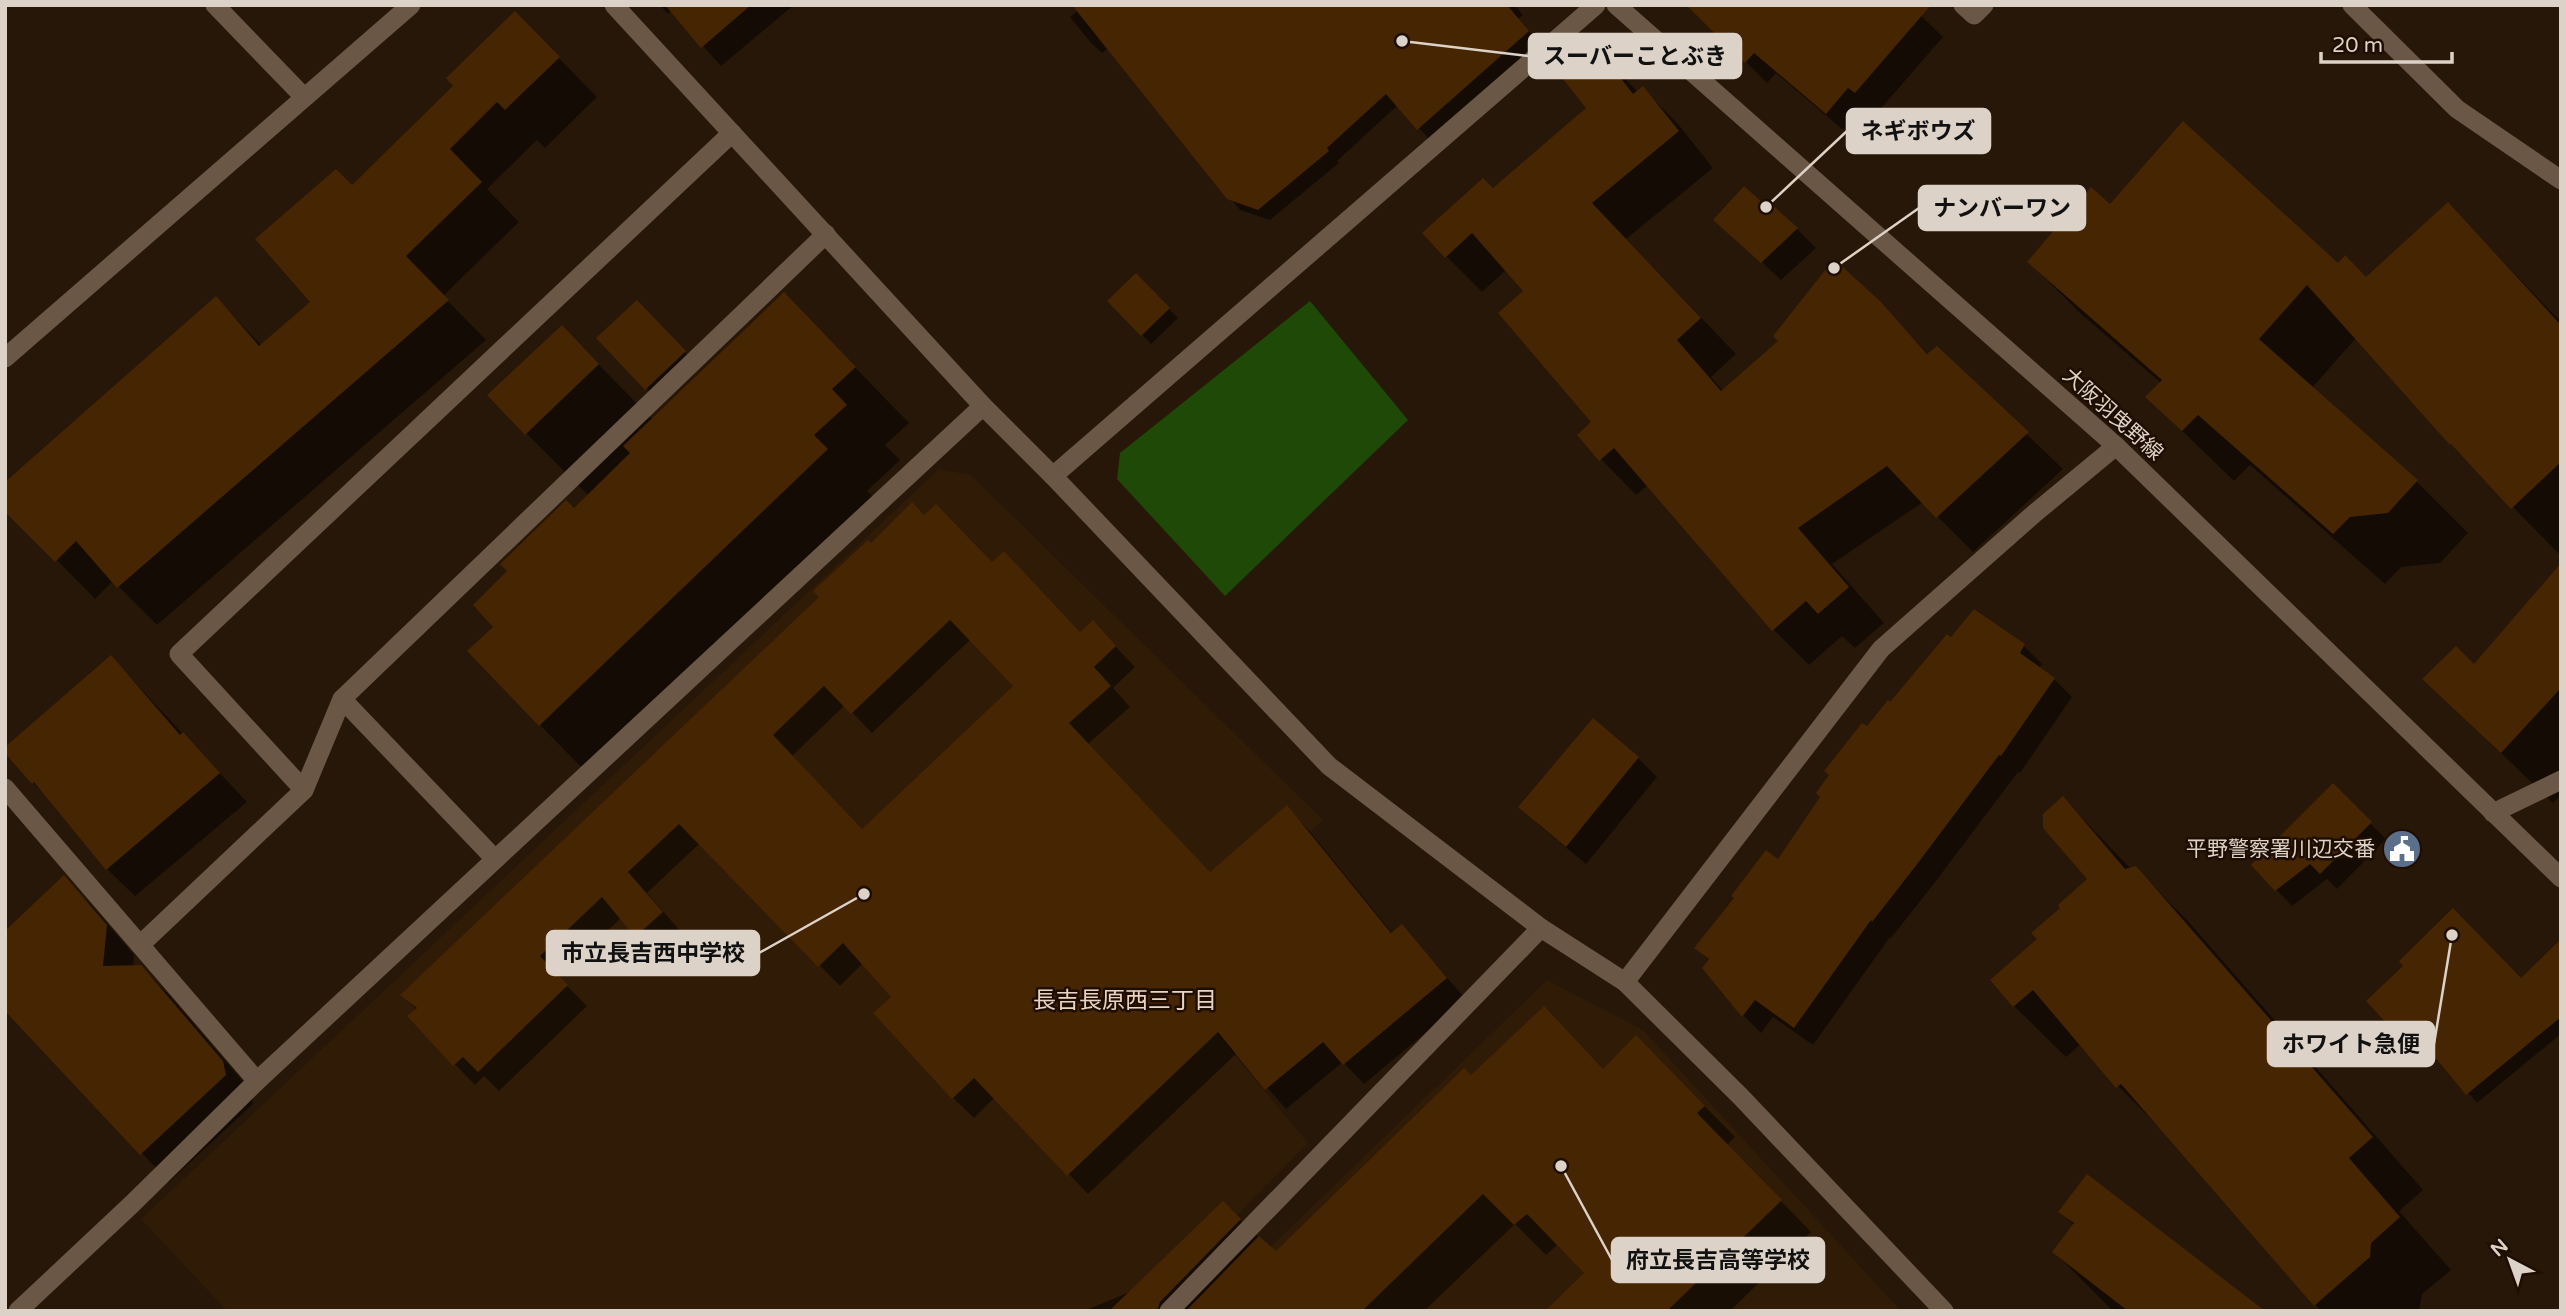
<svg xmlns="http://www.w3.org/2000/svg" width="2566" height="1316" viewBox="0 0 2566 1316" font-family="'Varela Round','Noto Sans JP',sans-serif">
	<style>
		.built { fill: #301b06 }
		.green { fill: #1e4907 }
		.shadow { fill: #0007; fill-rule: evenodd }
		.building { fill: #462502; fill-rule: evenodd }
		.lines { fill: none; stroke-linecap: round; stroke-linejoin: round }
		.service { stroke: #6a5746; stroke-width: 19 }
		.minor { stroke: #6a5746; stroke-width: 19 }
		.tertiary { stroke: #6a5746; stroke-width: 19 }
		.secondary { stroke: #6a5746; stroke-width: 19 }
		.labels { text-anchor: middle; stroke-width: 5; stroke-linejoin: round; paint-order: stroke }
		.street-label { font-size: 21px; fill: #ddd2c8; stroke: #1e0e02 }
		.poi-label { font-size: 21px; fill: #ddd2c8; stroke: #1e0e02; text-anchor: end }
		.neighbourhood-label { font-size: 23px; fill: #ead3c0; stroke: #1e0e02 }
		.leader { fill: none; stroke: #ddd2c8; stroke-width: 2.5 }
		.callout-dot { fill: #ddd2c8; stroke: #1e0e02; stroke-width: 2.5 }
		.callout { fill: #ddd2c8; stroke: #ddd2c8; stroke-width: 2.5 }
		.callout-label { font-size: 23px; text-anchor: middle; font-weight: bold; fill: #111 }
	</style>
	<rect width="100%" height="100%" fill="#271708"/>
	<!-- built -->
	<g class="built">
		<path d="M939,469L971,475L1323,820L1162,968L1308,1143L1142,1311H227L141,1219Z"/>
		<path d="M1547,980L1643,1030L1901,1311H1204Z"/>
	</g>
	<!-- green -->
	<path class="green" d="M1310,301L1408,420L1225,596L1117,479L1120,453Z"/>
	<!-- shadow -->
	<g class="shadow">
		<path d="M660,5H794L721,66L672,11L668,14Z"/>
		<path d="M1084,5H1515L1523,15L1518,19L1539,43L1430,140L1398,105L1337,161L1339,163L1270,220L1240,210L1109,48L1102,53L1090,42L1070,17Z"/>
		<path d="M1688,5H1910L1943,37L1877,113L1870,108L1848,134L1776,73L1767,83Z"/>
		<path d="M553,52L597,97L545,148L537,140L487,189L519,222L443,296L486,340L157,625L113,581L95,599L57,560L216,298L262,346L312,302L352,187Z"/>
		<path d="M1599,52L1638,92L1643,89L1678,124L1713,168L1626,239L1736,354L1711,377L1723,391L1879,302L1929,355L1937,348L2063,469L1973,552L1923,502L1832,564L1884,623L1855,648L1842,636L1809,665L1773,629L1648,485L1636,495L1601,459L1594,422L1525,292L1506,270L1482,292L1446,256L1494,190L1588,108Z"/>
		<path d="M2448,204L2561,322V556L2451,444L2356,338L2312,388L2417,482L2468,533L2440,563L2401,567L2385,584L2250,465L2234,481L2147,397L2161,383L2080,313L2029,262L2110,206L2338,265L2367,279Z"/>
		<path d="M1764,206L1797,229L1816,248L1781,280L1716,220Z"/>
		<path d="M1136,275L1178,318L1151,344L1110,301Z"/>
		<path d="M784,294L909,423L885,445L900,460L867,491L881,505L594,780L540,725L495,627L574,510L589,496L526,433L562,327L653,420Z"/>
		<path d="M637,303L694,362L656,398L598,339Z"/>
		<path d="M925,517L992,564L1081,634L1093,623L1135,667L1113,688L1130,707L1088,744L1210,874L1286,808L1307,828L1393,934L1402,927L1466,999L1364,1084L1343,1062L1286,1109L1237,1053L1088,1194L995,1097L974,1118L953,1098L875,1013L894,997L863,963L840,986L700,843L647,893L682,933L656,956L621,918L558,977L587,1006L499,1091L484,1076L475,1085L409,1017L417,1010L403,995L821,597L871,546ZM971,639L1015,686L862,831L791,757L845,705L872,733Z"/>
		<path d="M2561,566V795L2553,803L2424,679L2474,666Z"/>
		<path d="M1951,639L2024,646L2042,664L2039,668L2054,679L2072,697L2020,773L2018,772L1936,881L1891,938L1890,937L1813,1045L1773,1017L1761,1033L1743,1015L1710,961L1696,948L1778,861L1868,729Z"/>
		<path d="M111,657L247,802L135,896L107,869L52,802L33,782Z"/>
		<path d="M1638,758L1657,777L1586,864L1540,826L1521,807Z"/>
		<path d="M2333,786L2386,839L2337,889L2327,879L2292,906L2253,865Z"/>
		<path d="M2063,798L2131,869L2135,868L2187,920L2423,1190L2399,1211L2451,1270L2422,1294L2419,1311H2321L2170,1138L2118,1086L2081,1044L2066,1057L2014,1006L2040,940L2063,908L2090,879Z"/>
		<path d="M64,878L92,906L134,955L133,967L140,966L169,995L251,1091L253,1104L169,1182L5,1007Z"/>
		<path d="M2561,960V1034L2477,1103L2422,1039L2413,1048L2368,1001L2405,966L2521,981Z"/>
		<path d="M1667,1068L1735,1137L1727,1145L1811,1232L1730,1311H1547L1587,1273L1558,1244L1546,1255L1515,1224L1424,1311H1084L1132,1291L1223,1204L1276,1253L1471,1077Z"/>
		<path d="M2061,1212L2262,1311H2113L2054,1252L2075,1226Z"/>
	</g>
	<!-- building -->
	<g class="building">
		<path d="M665,5H751L701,48Z"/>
		<path d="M1072,5H1507L1529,31L1417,130L1386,94L1327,148L1329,151L1258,210L1227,199Z"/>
		<path d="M1686,5H1931L1855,93L1848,88L1826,114L1754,53L1745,63Z"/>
		<path d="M515,11L560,57L505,110L497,102L450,149L482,182L406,256L449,300L117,588L76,541L55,562L5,512V482L216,296L259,346L310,302L255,239L336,169L352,185L453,86L446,78Z"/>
		<path d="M1599,50L1633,94L1643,86L1679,131L1592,203L1701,318L1677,340L1721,391L1778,341L1773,336L1834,259L1880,301L1927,354L1937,346L2029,432L1936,518L1887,466L1798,528L1849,587L1818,614L1806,601L1772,631L1614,448L1599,461L1577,435L1591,422L1498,313L1523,291L1472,233L1445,258L1422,233L1483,178L1493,188L1586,108L1563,79Z"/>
		<path d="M2183,121L2338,263L2345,255L2366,277L2448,202L2561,325V462L2511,509L2451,444L2450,445L2307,285L2259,339L2418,480L2388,513L2350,517L2333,534L2198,415L2182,431L2145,397L2162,380L2027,262L2091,187L2110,204Z"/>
		<path d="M1744,186L1764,204L1767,200L1798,228L1761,263L1713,220Z"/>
		<path d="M1136,273L1170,308L1141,336L1107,301Z"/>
		<path d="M784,292L856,367L832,389L847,405L814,435L828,449L539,726L467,651L493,627L473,605L507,571L500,564L566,500L574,508L630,453L623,446Z"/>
		<path d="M637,300L686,351L645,390L596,338Z"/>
		<path d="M562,325L599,364L525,435L487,395Z"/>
		<path d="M912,502L924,515L936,504L992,562L1004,551L1080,632L1093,620L1116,646L1094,667L1111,686L1069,723L1210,872L1287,805L1391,933L1402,924L1447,978L1343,1065L1323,1042L1265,1090L1218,1032L1067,1176L974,1078L952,1099L873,1013L891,997L843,943L818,967L679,824L628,872L663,912L635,937L602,897L540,956L568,985L478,1072L463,1057L453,1066L407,1016L417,1008L400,995L819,597L813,591L868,540L871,543ZM950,620L1013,686L862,829L773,735L824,686L851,714Z"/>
		<path d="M2561,563V688L2501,753L2422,679L2456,646L2474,664Z"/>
		<path d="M1974,609L2025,644L2020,653L2055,678L2001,756L1999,755L1918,863L1872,922L1871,920L1794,1028L1755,1000L1742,1017L1702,968L1709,959L1694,948L1734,898L1731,896L1766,850L1778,859L1820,797L1816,793L1829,775L1824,771L1862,723L1867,726L1888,700L1890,702L1947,634L1951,637Z"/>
		<path d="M111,655L180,735L183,732L220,773L106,870L34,782L32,784L5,753V747Z"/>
		<path d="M1593,718L1639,757L1566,847L1518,807Z"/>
		<path d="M2333,783L2372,822L2320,874L2310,864L2275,891L2251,865Z"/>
		<path d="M2063,796L2125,869L2136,866L2373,1137L2349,1158L2400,1217L2371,1243L2370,1257L2314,1306L2121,1084L2116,1088L2033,990L2013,1007L1990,980L2037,939L2031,933L2060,908L2058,905L2087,879L2043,828V814Z"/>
		<path d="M64,875L107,925L103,966L141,965L223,1061L226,1075L140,1155L5,1011V931Z"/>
		<path d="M2453,908L2521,978L2561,939V1017L2466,1095L2413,1030L2402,1040L2366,1001L2403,966L2399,961Z"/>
		<path d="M1544,1006L1603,1069L1636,1035L1705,1106L1697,1113L1782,1200L1667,1311H1545L1584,1273L1527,1214L1514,1225L1483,1194L1362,1311H1186L1259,1236L1276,1251L1464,1068L1471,1075Z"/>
		<path d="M2087,1174L2265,1311H2128L2052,1252L2074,1223L2058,1212Z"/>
		<path d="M1223,1201L1241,1219L1160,1302L1157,1311H1109Z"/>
	</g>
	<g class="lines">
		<!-- service -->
		<g class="service">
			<path d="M342,699L495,859"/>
			<path d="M304,790L179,654L732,133"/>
			<path d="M140,945L304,790L342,699L826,234"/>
		</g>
		<!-- minor -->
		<g class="minor">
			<path d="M1963,5L1974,15L1984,5"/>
			<path d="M2352,5L2457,109L2561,180"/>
			<path d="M1053,476L1596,5"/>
			<path d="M5,788L257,1081"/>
			<path d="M1625,982L1881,649L2035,513L2116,446"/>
			<path d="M18,1311L132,1204L257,1081L983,406"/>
			<path d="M1169,1311L1541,928"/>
		</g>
		<!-- tertiary -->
		<g class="tertiary">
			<path d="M215,5L304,97"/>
			<path d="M614,5L983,406L1053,476L1329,766L1541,928L1625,982L1741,1097L1944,1311"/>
			<path d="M5,358L411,5"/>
			<path d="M2493,813L2561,780"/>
		</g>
		<!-- secondary -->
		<path class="secondary" d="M1616,5L2116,446L2561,878"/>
	</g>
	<!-- icons -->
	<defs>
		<symbol id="civic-disc" viewBox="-11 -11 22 22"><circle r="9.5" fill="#5c6f8a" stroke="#1e0e02"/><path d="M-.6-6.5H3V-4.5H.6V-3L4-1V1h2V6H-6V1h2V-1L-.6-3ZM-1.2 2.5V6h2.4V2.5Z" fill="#fff"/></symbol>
	</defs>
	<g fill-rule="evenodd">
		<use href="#civic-disc" x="2380" y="827" width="44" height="44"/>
	</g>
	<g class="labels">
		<!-- street labels -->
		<g class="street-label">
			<text transform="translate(2113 414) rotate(42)" y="7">大阪羽曳野線</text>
		</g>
		<!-- poi labels -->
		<g class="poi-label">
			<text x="2375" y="856">平野警察署川辺交番</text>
		</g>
		<!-- neighbourhood labels -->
		<g class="neighbourhood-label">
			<text x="1125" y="1008">長吉長原西三丁目</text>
		</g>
	</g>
	<!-- callouts -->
	<path class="leader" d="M1402 41L1529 56M1766 207L1847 131M1834 268L1919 208M864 894L759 953M2452 935L2434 1044M1561 1166L1612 1260"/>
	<g class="callout-dot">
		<circle cx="1402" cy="41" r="7"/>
		<circle cx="1766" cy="207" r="7"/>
		<circle cx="1834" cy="268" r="7"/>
		<circle cx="864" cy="894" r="7"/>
		<circle cx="2452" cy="935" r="7"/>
		<circle cx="1561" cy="1166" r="7"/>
	</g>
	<g class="callout">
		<rect x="1529" y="34" width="212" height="44" rx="7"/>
		<rect x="1847" y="109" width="143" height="44" rx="7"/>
		<rect x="1919" y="186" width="166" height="44" rx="7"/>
		<rect x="547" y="931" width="212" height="44" rx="7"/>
		<rect x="2268" y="1022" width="166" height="44" rx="7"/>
		<rect x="1612" y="1238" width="212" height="44" rx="7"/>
	</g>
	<g class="callout-label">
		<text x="1635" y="64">スーバーことぶき</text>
		<text x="1918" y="139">ネギボウズ</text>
		<text x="2002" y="216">ナンバーワン</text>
		<text x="653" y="961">市立長吉西中学校</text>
		<text x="2351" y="1052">ホワイト急便</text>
		<text x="1718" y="1268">府立長吉高等学校</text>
	</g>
	<!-- border -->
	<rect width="2566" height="1316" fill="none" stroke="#ddd2c8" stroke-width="14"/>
	<!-- north arrow -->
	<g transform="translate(2510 1260) rotate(319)" stroke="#1e0e02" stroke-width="5" paint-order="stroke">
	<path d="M0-5L12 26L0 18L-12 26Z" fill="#ddd2c8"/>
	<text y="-10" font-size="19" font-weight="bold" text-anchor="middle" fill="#ddd2c8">N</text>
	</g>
	<!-- scale -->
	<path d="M2321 52v10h131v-10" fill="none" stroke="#ddd2c8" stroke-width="3.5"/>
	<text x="2332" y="52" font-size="21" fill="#ddd2c8" stroke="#1e0e02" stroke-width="5" paint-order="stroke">20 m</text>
</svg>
